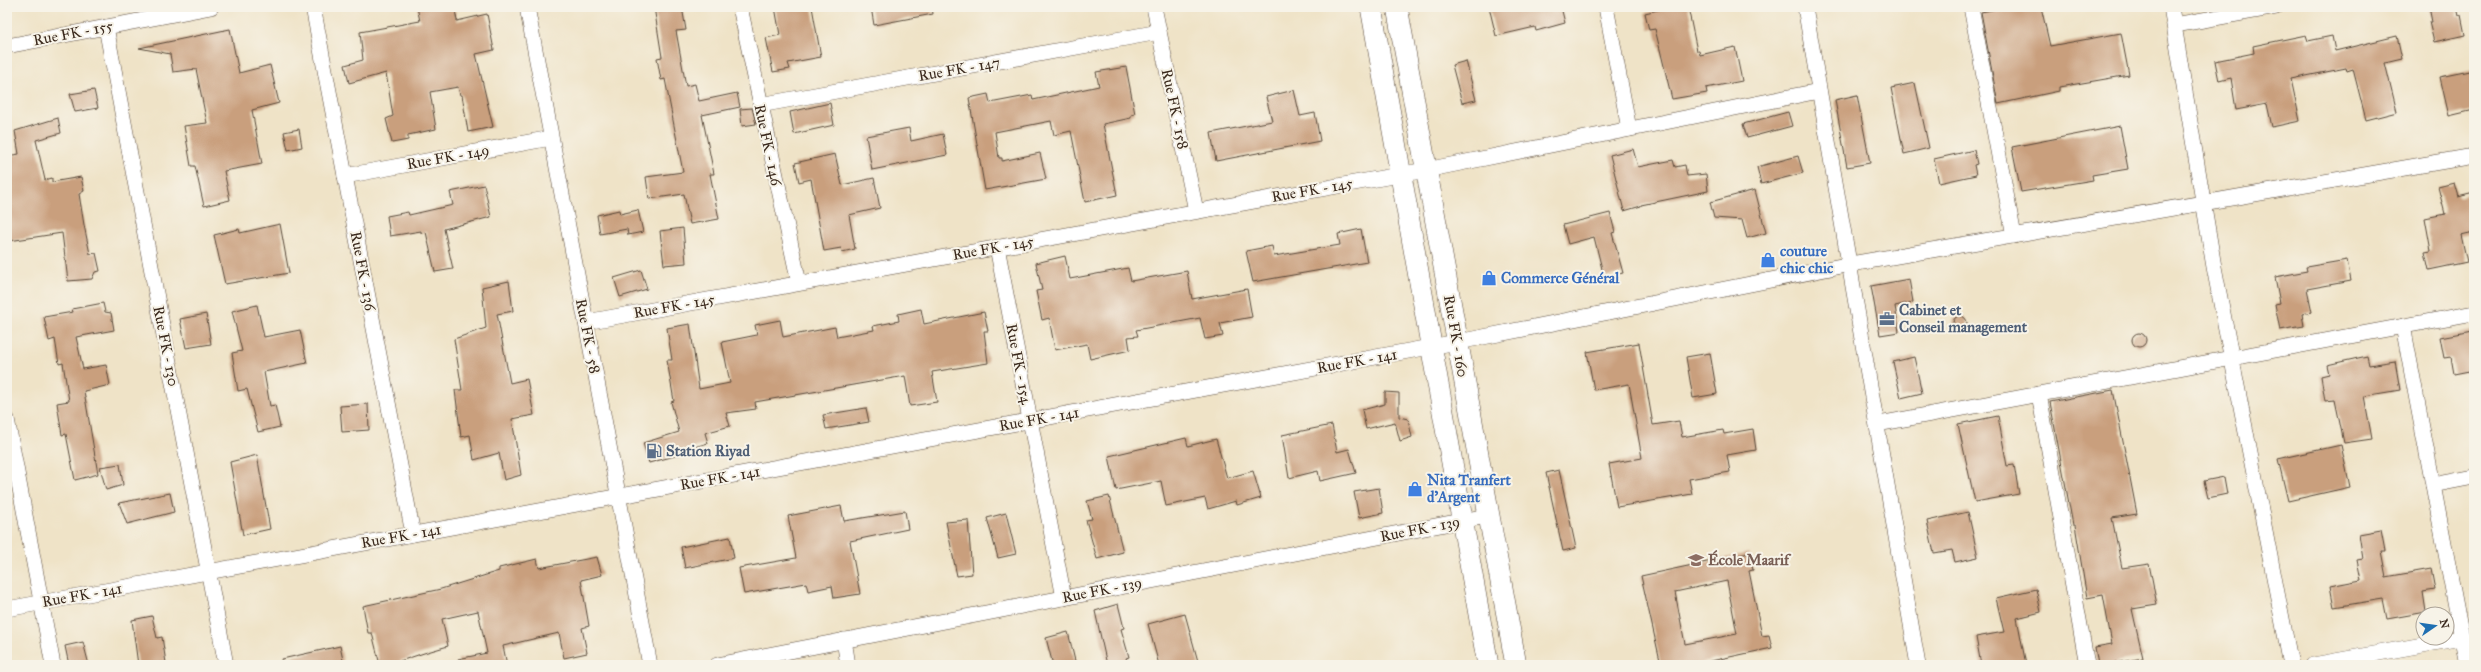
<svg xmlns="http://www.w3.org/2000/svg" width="2481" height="672" viewBox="0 0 2481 672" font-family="'IM FELL Great Primer',serif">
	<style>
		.building { fill: #c99f7d; fill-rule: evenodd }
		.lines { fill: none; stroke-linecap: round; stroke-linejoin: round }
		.street-casing { stroke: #564637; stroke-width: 16 }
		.secondary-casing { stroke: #564637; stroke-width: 22 }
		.street { stroke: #fff; stroke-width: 15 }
		.secondary { stroke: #fff; stroke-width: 21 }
		.labels { text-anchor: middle; stroke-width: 4; stroke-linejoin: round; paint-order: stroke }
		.street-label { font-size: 15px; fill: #3b2a1e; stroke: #f7f3e8 }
		.shop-label { font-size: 15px; font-weight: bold; fill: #366cbe; stroke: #f7f3e8; text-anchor: start }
		.service-label { font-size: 15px; font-weight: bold; fill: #4e5e75; stroke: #f7f3e8; text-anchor: start }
		.education-label { font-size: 15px; font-weight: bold; fill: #785e54; stroke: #f7f3e8; text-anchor: start }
	</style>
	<rect width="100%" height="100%" fill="#f7f3e8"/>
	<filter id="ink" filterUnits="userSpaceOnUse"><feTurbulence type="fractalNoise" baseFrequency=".025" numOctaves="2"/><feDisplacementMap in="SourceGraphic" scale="8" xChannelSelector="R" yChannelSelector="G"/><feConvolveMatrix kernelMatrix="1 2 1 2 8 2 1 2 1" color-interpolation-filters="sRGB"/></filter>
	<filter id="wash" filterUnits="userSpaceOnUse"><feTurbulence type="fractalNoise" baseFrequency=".012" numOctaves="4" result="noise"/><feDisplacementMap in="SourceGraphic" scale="16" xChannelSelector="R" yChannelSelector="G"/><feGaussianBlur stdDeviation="0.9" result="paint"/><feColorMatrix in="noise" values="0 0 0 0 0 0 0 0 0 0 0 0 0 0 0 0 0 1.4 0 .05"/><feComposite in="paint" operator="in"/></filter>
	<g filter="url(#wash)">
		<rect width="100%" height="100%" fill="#efe3c7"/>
		<g id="blocks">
			<!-- building -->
			<g class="building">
				<path d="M417,7H451L452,10H455L457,21L487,14L494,50L476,54L493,127L468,132L462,95H460L458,87L430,92L436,129L408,135V140L392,143L386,119L393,116L386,73L349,83L345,65L363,60L360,32L420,21Z"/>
				<path d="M654,7H682L686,30L676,31L686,86L695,84L699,101L737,93L740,107L702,115L714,174H710L719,219L690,224L684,194L649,199L646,177L683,172L665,79L661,80L657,58L662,57Z"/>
				<path d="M775,7H812L821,57L788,63L790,69L773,72L766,38L780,35Z"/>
				<path d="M871,7H932L933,14L874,25Z"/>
				<path d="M1489,7H1561L1565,23L1536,31L1535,27L1496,36Z"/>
				<path d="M1670,7H1688L1697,51H1699L1700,55L1735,47L1742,81L1706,88L1707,93L1672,99L1655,29L1649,30L1645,13Z"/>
				<path d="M2007,7H2041L2050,46L2121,33L2129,75L2059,87V91L1998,104L1981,12Z"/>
				<path d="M2429,7H2456L2458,16L2461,15L2465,35L2434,42L2429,22H2432Z"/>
				<path d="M230,29L239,73L270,65L279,103L252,110L262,164L224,171L230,200L204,206L195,166H191L184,126L207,123L196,69L173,72L170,54L139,48Z"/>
				<path d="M2306,35L2308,41L2332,36L2335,51L2397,36L2402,59L2385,63L2397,112L2366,120L2353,69L2347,71L2346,68L2291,79L2300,121L2272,127L2267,104L2236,110L2231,78L2219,81L2215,61L2254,53L2253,46Z"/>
				<path d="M1466,61L1476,100L1462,103L1452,65Z"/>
				<path d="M1126,67L1135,114L1131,115V118L1103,124L1117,195L1085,202L1071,131L1054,135L1051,121L995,132L999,158H1002V161L1040,153L1046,179L985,190L969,98L988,94L990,103L1032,95L1033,100L1099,86L1096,72Z"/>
				<path d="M2474,70V110L2449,116L2440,77Z"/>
				<path d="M1915,83L1929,148L1904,154L1891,88Z"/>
				<path d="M94,90L98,108L75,112L70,94Z"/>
				<path d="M1294,90L1300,116L1315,113L1320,141L1216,161L1211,133L1272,121L1266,97Z"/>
				<path d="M1857,95L1870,163L1847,167L1835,100Z"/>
				<path d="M830,103L834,125L794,134L790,112Z"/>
				<path d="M752,108L756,124L742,126L740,109Z"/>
				<path d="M1788,112L1792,126L1747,138L1743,124Z"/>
				<path d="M58,118L61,133L36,140L45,180L52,178V182L81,177L84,191L79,194L84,225L90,254L96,253L100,271L95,272L92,279L68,281L62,233L9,241L7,234V156L19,154L15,131Z"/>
				<path d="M2120,126L2128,169L2092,175L2093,180L2021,192L2012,147Z"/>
				<path d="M909,128L911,141L943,134L947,155L872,170L866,136Z"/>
				<path d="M299,129L302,147L288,150L284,132Z"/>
				<path d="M1633,149L1638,167L1673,160L1675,167L1685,165L1687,176L1706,174L1708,191L1641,205V206L1624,211L1610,155Z"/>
				<path d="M1974,150L1977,164L1974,165L1976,175L1939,183L1934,159Z"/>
				<path d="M835,154L842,185L874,178L880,208L849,215L855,249L842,252L841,248L824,251L811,179L799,182L795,163Z"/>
				<path d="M1798,156L1803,173L1761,184L1757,167Z"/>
				<path d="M2454,183L2458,197L2474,193V232L2461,235L2467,262L2429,270L2425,252L2431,251L2425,218L2445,214L2438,187Z"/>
				<path d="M484,185L491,217L444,229L453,269L435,272L426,232L421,233V231L390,236L387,216L408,212L409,215L453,205L450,192Z"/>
				<path d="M1755,190L1766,233L1747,238L1742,220L1714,218L1710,202Z"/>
				<path d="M619,210L620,214L638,210L643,232L628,235L627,229L600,234L597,215Z"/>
				<path d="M1610,213L1615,232L1612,233L1623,273L1604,277L1594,237L1568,244L1563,225Z"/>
				<path d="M280,224L289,273L225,284L214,235L239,229L240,233Z"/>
				<path d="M683,228L686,263L664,265L660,231Z"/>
				<path d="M1361,229L1367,262L1253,282L1246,251L1272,246L1274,256L1340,245L1338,234Z"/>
				<path d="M1065,256L1070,279L1128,268L1131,281L1187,271L1192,299L1247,289L1252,317L1220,323L1223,336L1205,339L1200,318L1136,330L1138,336L1128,337L1130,350L1090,359L1087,344L1055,350L1049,318L1042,320L1036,291L1042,290L1036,263Z"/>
				<path d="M2347,260L2351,281L2307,289L2312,312L2302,314L2304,326L2280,330L2275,304L2280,303L2275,277L2307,271L2306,267Z"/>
				<path d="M641,270L647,289L620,297L614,278Z"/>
				<path d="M1909,279L1913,302L1895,306L1899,332L1880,335L1871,286Z"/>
				<path d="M509,281L513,311L497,314L510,383L527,379L534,415L512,419L521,475L504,480L499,453L474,460L470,435L461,437L455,390H462L454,339L486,328L482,287Z"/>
				<path d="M103,303L105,312L111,313L114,330L76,337L83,369L106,365L110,385L84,391L98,474L75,480L66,434L62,435L57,403L69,401L63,363L59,364L55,339L49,341L44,317L73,312L72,309Z"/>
				<path d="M257,305L264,337L300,330L307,363L264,372L270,406L275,405L280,427L258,432L247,389L238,391L232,353L242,351L232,311Z"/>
				<path d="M921,309L924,324L984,312L988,331H984L988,363L932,372L937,402L910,406L905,376L755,402L756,409L726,413L730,426L705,433L708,443L681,451L682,454L649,463L643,443L679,432L671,402L674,401L667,360H672L667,328L690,324L699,389L730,383L722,342L757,335L755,325L780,320L783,337L835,327L837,337L874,330L873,326L899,321L898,314Z"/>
				<path d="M206,314L211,344L186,348L180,319Z"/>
				<circle cx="1960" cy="323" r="7"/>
				<path d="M2472,331L2474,370L2454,374L2451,357L2444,358L2440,337Z"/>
				<circle cx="2139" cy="340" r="7"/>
				<path d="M1639,343L1653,425L1679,421L1682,437L1723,430L1724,434L1753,429L1756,450L1727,455L1730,472L1689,479L1692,494L1617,507L1609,464L1642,458L1629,384L1594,390L1587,352Z"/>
				<path d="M1710,353L1717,394L1693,398L1686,357Z"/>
				<path d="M2367,356L2369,365L2395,361L2400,390L2364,396L2372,439L2344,443L2335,400L2325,401L2321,376L2329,374L2327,365Z"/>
				<path d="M1914,357L1922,393L1901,398L1893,362Z"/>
				<path d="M2113,390L2137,514L2112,518L2122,568L2149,564L2157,605L2132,609L2143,658L2115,663L2116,665H2098L2095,647L2112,644L2103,595L2087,598L2075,525H2073L2050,402Z"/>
				<path d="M1385,392L1399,393V417L1408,419L1412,437L1400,441L1395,422L1366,429L1362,410L1385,404Z"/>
				<path d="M368,404L369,430L342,432L340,406Z"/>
				<path d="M866,408L869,422L826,429L823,415Z"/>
				<path d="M1998,416L2007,466L2014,465L2019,494L1975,502L1958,424Z"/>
				<path d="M1332,425L1337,452L1349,449L1356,473L1320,481L1318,471L1289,478L1282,435Z"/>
				<path d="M1186,438L1188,446L1216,439L1227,478L1253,471L1261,498L1237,505L1236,501L1208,509L1205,498L1166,506L1161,481L1116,490L1109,456Z"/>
				<path d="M2341,445L2350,487L2288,501L2278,459Z"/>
				<path d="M257,455L270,529L243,535L230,462Z"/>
				<path d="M120,464L123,485L106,490L100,467Z"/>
				<path d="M1559,470L1576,548L1563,551L1546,473Z"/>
				<path d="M2224,477L2227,494L2208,498L2204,481Z"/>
				<path d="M1379,488L1383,513L1359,518L1354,492Z"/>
				<path d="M170,493L174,512L127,524L119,503Z"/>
				<path d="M1109,496L1123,552L1097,559L1086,520L1092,519L1087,501Z"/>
				<path d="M841,506L844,521L905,511L908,529L850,541L860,594L834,598L832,586L808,591L806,583L744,594L739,568L796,558L788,516Z"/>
				<path d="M1968,512L1978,557L1955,562L1952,550L1934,553L1927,521Z"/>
				<path d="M1006,513L1016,554L998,558L987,518Z"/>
				<path d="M968,520L972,574L957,576L946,522Z"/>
				<path d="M2381,530L2385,551H2381L2386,577L2431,569L2435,590L2423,592L2426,612L2387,619L2383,599L2334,607L2330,586L2361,580L2357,560L2363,559L2359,534Z"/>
				<path d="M730,537L734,558L685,568L681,547Z"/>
				<path d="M1749,553L1753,570L1749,571L1762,636L1769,635L1772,648L1692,665H1661L1641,576ZM1727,581L1737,634L1685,644L1675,592Z"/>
				<path d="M597,557L602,575L581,580L589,626L582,628L587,653L564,658L559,633L503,646L507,665H459L458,659L487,653L478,611L442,619L448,646L424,653L400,661V663L380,665L372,633H368L363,606L441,589L499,571V568L537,559L539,568Z"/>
				<path d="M2036,589L2041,612L2017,618L2026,665H1981L1976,637L2004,632L1996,598Z"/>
				<path d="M1118,604L1124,628L1121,629L1129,657L1126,658L1128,665H1107L1095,611Z"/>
				<path d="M1185,614L1199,665H1159L1148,624Z"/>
				<path d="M152,616L157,638L162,637L166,663L138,665L132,620Z"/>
				<path d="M1068,632L1076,665H1053L1046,638Z"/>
				<path d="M83,642L89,665H69L65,646Z"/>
				<path d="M340,646L344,665H283L282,659Z"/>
			</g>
		</g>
	</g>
	<g filter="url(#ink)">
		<use href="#blocks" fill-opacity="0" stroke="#564637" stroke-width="1"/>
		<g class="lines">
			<defs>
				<g id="street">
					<path d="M313,7L413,534"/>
					<path d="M527,7L650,665"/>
					<path d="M740,7L799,283"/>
					<path d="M1154,7L1196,211"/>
					<path d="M1606,7L1629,129"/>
					<path d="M1805,7L1918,665"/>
					<path d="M1971,7L2014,236"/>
					<path d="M2171,7L2214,267L2291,665"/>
					<path d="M2175,25L2276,7"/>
					<path d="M106,27L226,665"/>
					<path d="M7,46L211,7"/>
					<path d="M760,105L1159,32"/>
					<path d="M345,176L551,138"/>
					<path d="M997,247L1064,598"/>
					<path d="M586,322L1426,170L1819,91"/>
					<path d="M2403,326L2467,665"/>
					<path d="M2039,394L2087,665"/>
					<path d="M7,419L53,665"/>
					<path d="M1878,424L2474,313"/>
					<path d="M2433,485L2474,477"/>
					<path d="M7,609L1468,340L1851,264L2474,156"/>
					<path d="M844,640L848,665"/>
					<path d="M717,665L1487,516"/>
					<path d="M2313,665L2461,638"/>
				</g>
				<g id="secondary">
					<path d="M1371,7L1488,665"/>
					<path d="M1397,7L1516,665"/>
				</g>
			</defs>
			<!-- street casing -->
			<use href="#street" class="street-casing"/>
			<!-- secondary casing -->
			<use href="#secondary" class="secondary-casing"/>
			<!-- street -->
			<use href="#street" class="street"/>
			<!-- secondary -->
			<use href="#secondary" class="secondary"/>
		</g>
	</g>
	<!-- icons -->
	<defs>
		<symbol id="shop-bare" viewBox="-9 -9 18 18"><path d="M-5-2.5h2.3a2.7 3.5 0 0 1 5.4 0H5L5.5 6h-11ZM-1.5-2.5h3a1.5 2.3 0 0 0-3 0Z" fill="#3f7fe0" stroke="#f7f3e8" stroke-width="2.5" paint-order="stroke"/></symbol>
		<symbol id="office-bare" viewBox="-9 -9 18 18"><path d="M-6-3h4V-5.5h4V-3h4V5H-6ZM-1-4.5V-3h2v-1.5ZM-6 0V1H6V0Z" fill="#5c6f8a" stroke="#f7f3e8" stroke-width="2.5" paint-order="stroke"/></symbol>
		<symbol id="fuel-bare" viewBox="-9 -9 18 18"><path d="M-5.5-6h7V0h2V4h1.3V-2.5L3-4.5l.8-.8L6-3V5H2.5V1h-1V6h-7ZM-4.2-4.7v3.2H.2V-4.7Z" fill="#5c6f8a" stroke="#f7f3e8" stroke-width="2.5" paint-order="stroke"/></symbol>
		<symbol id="school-bare" viewBox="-9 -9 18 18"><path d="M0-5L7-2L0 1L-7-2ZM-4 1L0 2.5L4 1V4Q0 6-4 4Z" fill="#8d6e63" stroke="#f7f3e8" stroke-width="2.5" paint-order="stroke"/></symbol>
	</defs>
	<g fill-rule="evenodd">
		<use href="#shop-bare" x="1757" y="249" width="22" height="22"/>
		<use href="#shop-bare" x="1478" y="267" width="22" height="22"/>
		<use href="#office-bare" x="1876" y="308" width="22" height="22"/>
		<use href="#fuel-bare" x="643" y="440" width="22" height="22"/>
		<use href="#shop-bare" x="1404" y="478" width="22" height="22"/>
		<use href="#school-bare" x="1685" y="549" width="22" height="22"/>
	</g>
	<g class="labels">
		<!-- street labels -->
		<g class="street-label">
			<text transform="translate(73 33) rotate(-11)" y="5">Rue FK - 155</text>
			<text transform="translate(959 69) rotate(-10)" y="5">Rue FK - 147</text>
			<text transform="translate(1175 109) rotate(78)" y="5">Rue FK - 158</text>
			<text transform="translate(768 145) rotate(78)" y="5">Rue FK - 146</text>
			<text transform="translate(448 157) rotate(-10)" y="5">Rue FK - 149</text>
			<text transform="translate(1312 190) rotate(-10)" y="5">Rue FK - 145</text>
			<text transform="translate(993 248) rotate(-10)" y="5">Rue FK - 145</text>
			<text transform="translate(363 271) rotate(79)" y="5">Rue FK - 136</text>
			<text transform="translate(674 306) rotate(-10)" y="5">Rue FK - 145</text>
			<text transform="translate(588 336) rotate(79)" y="5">Rue FK - 58</text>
			<text transform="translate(1456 336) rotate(80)" y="5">Rue FK - 160</text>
			<text transform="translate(166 346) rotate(79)" y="5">Rue FK - 130</text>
			<text transform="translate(1357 361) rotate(-10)" y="5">Rue FK - 141</text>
			<text transform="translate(1019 364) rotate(79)" y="5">Rue FK - 154</text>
			<text transform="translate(1039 419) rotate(-10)" y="5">Rue FK - 141</text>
			<text transform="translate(720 478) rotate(-10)" y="5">Rue FK - 141</text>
			<text transform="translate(1420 529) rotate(-11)" y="5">Rue FK - 139</text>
			<text transform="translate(401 536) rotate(-10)" y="5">Rue FK - 141</text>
			<text transform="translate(1102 590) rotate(-11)" y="5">Rue FK - 139</text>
			<text transform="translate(82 595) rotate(-10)" y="5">Rue FK - 141</text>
		</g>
		<!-- shop labels -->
		<g class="shop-label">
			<text x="1780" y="256">couture<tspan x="1780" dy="17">chic chic</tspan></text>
			<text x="1501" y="283">Commerce Général</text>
			<text x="1427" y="485">Nita Tranfert<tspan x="1427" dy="17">d'Argent</tspan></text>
		</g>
		<!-- service labels -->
		<g class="service-label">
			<text x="1899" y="315">Cabinet et<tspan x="1899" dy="17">Conseil management</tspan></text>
			<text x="666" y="456">Station Riyad</text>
		</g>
		<!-- education labels -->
		<g class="education-label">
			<text x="1708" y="565">École Maarif</text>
		</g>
	</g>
	<!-- margin -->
	<rect width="2481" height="672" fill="none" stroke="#f7f3e8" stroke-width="24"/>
	<!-- north arrow -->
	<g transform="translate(2435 626) rotate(77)"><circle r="19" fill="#f7f3e8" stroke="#aca397"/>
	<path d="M0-3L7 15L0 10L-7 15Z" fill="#1f6fb2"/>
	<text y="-6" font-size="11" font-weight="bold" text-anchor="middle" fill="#3b2a1e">N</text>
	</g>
</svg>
